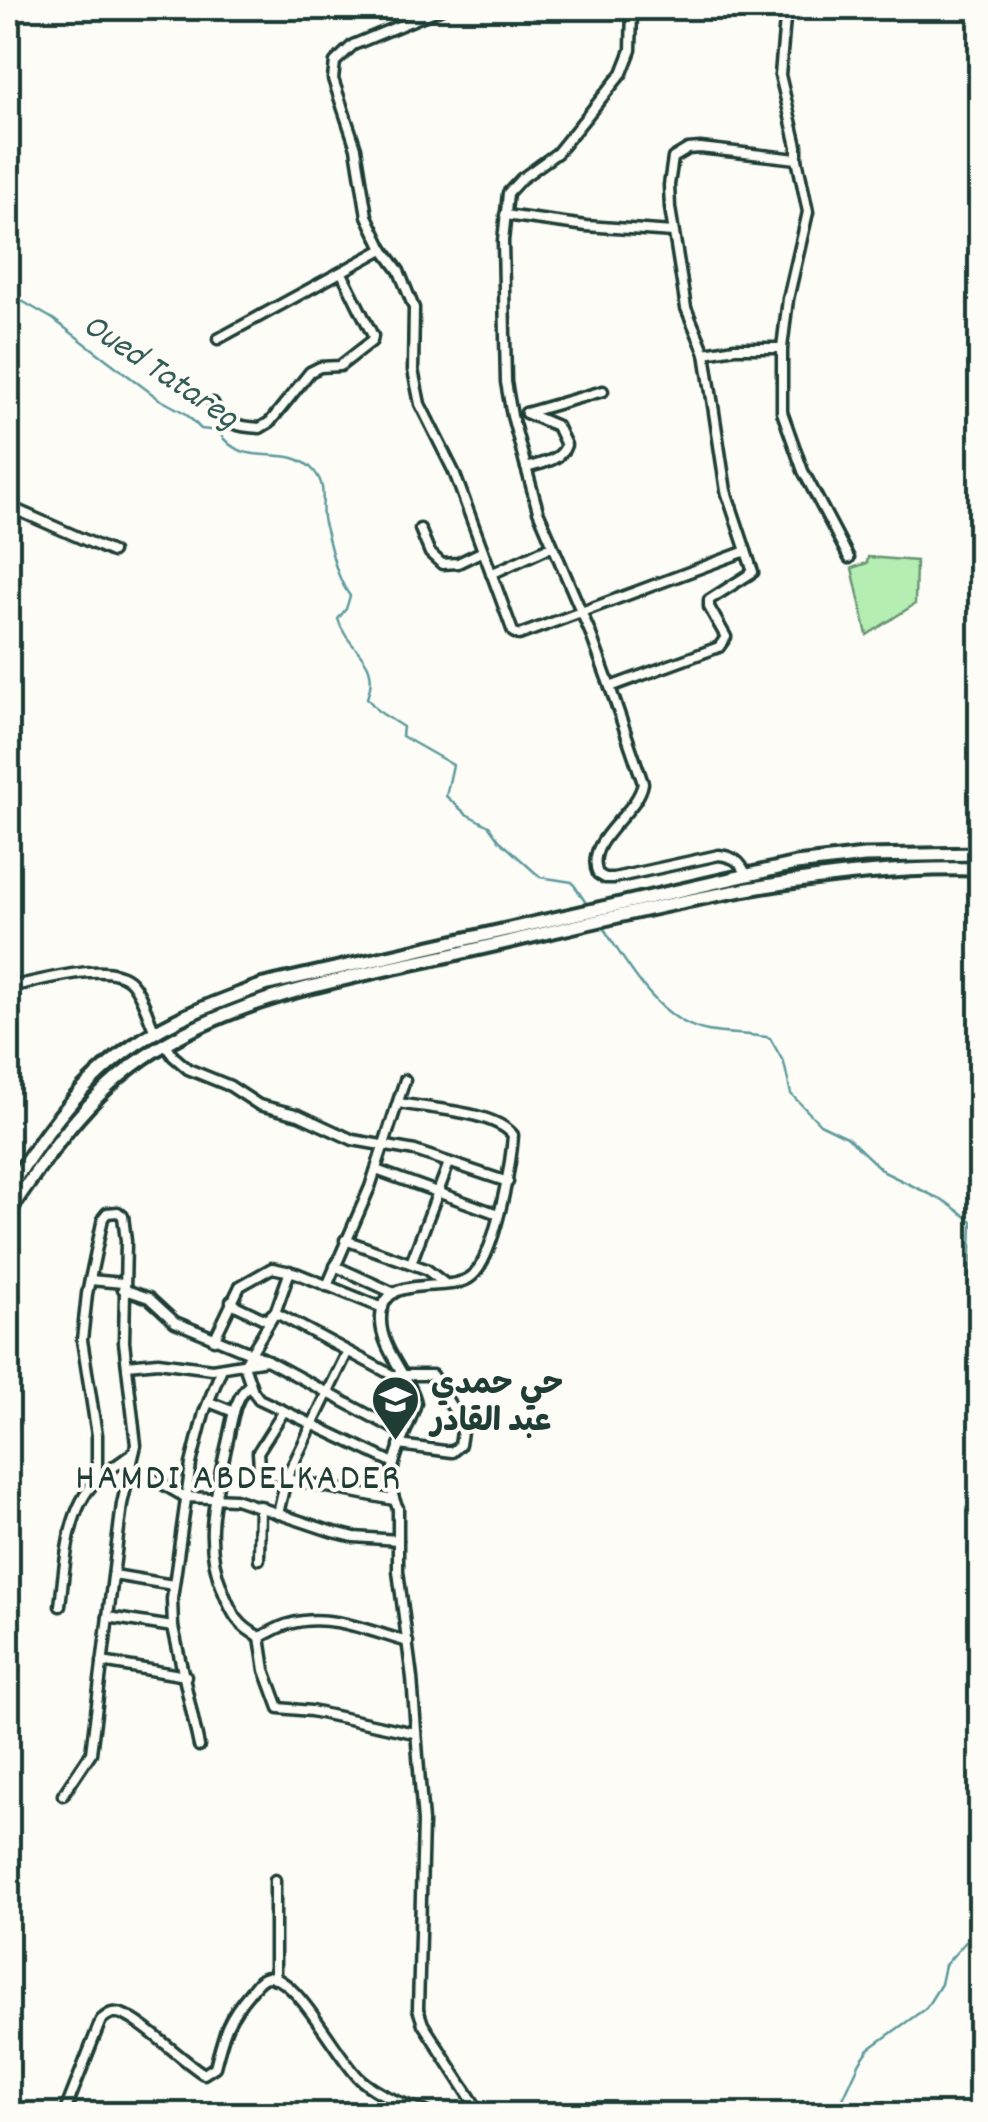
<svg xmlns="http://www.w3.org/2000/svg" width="988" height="2122" viewBox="0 0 988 2122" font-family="Dekko,'Playpen Sans Arabic',sans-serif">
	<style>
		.green { fill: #b4eeb3; stroke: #6a9674; stroke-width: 2.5 }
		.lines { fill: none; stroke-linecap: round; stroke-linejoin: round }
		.stream { stroke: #5d9a9c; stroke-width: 2.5 }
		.minor-casing { stroke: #1f3d34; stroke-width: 15 }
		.highway-casing { stroke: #1f3d34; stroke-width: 19 }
		.minor { stroke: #fdfcf7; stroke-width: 8 }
		.highway { stroke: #fdfcf7; stroke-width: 11 }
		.labels { text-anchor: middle; stroke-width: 8; stroke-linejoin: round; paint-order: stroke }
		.poi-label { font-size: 32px; font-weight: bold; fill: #1f3d34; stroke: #fdfcf7; text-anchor: start }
		.water-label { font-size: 35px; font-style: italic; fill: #345c57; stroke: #fdfcf7 }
		.quarter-label { font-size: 38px; letter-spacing: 2.5px; fill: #1f3d34; stroke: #fdfcf7 }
	</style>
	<rect width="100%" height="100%" fill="#fdfcf7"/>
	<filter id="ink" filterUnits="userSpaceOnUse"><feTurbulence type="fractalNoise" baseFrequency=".01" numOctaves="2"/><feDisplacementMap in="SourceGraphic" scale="20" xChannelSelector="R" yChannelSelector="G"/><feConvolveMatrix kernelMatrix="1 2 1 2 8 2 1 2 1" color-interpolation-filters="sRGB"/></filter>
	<g filter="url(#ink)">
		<!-- green -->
		<path class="green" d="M868,557L916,561L915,604L867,635L852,568L867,563Z"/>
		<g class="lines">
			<!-- stream -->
			<g class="stream">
				<path d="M8,293L53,319L159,399L185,413L201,429L218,431C244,473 287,440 314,471C329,488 319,505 324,523C331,547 335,576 350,596L346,609L338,619C348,653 382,657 367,698L378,711L403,727L402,736L453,765L446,796L466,814L489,826L499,840L540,877L572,882L588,906"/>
				<path d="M601,924C627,964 658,1022 708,1031C729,1035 749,1033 770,1038L784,1063L791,1094L820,1124L847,1137L884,1172L946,1202L972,1221L970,1285L980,1297"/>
				<path d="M836,2114L860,2062L869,2049L926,2008L941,1984L945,1965L980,1926"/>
			</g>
			<defs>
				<g id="minor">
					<path d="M442,8L353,45L335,62L333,79L356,148L367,216L383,249L399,271L414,308L413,370L420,404L454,472L513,632L519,635L746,551"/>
					<path d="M632,8L631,50L622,73L557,153L521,179L508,193L503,241L506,382L512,416L538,511L590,632L610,687L719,647L726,637L709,607V600L753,572L726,491L705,353L686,308L670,208L669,185L673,158L688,149L700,148L797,159"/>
					<path d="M786,8L780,75L797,146V159L808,212L788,299L782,348V412L803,471L849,558"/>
					<path d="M505,215L586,226L673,232"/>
					<path d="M218,339L383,249"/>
					<path d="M705,353L735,348H782"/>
					<path d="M213,403C221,424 240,427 260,428L270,422L310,372L320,367L340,366L372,341L373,336L342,273"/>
					<path d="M526,413L557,426L566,445C561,461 541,463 526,468"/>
					<path d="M526,413L603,391"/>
					<path d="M8,506L112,552"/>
					<path d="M420,529L430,553L442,564L458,563L483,551"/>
					<path d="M491,574L552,546"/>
					<path d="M610,687L643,783C638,814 583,840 598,874L605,878H614L719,855C734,857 740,861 746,874"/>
					<path d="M8,987C36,983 109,958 131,982C142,994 148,1017 155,1032"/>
					<path d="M165,1043L173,1056L188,1069L230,1086L259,1105L299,1115L353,1140L415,1151L508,1182"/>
					<path d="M399,1103C429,1109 494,1111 513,1135C511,1164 495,1257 472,1276C449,1296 383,1270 381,1317C379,1349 411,1378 416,1403C407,1436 379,1473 398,1508V1571L412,1678L423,1822L418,2009L423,2024L481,2114"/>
					<path d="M376,1170L498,1214"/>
					<path d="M345,1240L426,1269L444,1283"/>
					<path d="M411,1263L449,1163"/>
					<path d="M335,1266L394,1293"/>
					<path d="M290,1271L275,1313L244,1365L253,1391L259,1399L394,1463"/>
					<path d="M90,1280L123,1283"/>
					<path d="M327,1286L370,1187L405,1080"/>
					<path d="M123,1289L149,1298L175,1322L263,1358L404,1434"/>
					<path d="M231,1301L237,1306L266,1320L272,1314L280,1315L392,1375H432L463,1425L460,1445L452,1452L399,1445"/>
					<path d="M214,1340L240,1286L272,1268L296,1273L383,1308"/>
					<path d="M127,1365L158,1362L212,1369L267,1360"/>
					<path d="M250,1384C232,1400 232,1425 226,1448C215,1499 202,1541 223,1591C232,1614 238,1626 260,1637L265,1670L279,1708L311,1711L414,1733"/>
					<path d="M209,1402L234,1412"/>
					<path d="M284,1411L258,1452L259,1467L286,1479L394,1500"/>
					<path d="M131,1466L185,1497L235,1499L330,1531L354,1537L398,1540"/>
					<path d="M278,1514L286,1479L347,1353"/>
					<path d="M259,1559L260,1506"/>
					<path d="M114,1575L173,1585"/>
					<path d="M60,1606C65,1568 66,1511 95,1482C106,1471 122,1462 134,1452"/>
					<path d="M108,1617L173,1627"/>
					<path d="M260,1637C269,1633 280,1626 289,1624C329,1612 371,1632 408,1642"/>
					<path d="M102,1662L186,1676"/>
					<path d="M199,1746L173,1627L172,1599L191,1464L204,1413L222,1368"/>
					<path d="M63,1795L91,1753L122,1504L136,1445L124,1342L126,1241L123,1216L118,1212L107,1213L103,1218L87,1294L82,1340L97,1435V1479"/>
					<path d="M275,1880V1979"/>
					<path d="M885,2108L898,2114"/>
					<path d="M64,2114L101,2020C106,2016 110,2012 116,2013C135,2013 183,2062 204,2074L215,2067C224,2032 227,2019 251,1991C256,1985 260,1977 269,1977C298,1977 338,2060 361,2080C381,2097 407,2105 431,2114"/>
				</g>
				<g id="highway">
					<path d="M8,1190C43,1135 81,1081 136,1044C175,1017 220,1001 264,985L796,864L864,856L980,854"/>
					<path d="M8,1213C52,1147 96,1083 167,1043C258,990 371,974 472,950C640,912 807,864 980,869"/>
				</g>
			</defs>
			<!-- minor casing -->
			<use href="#minor" class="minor-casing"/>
			<!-- highway casing -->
			<use href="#highway" class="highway-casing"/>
			<!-- minor -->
			<use href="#minor" class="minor"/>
			<!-- highway -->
			<use href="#highway" class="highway"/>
		</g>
	</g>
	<!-- icons -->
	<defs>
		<symbol id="school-pin" viewBox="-11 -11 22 30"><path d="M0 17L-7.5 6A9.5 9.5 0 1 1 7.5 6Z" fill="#1f3d34" stroke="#fdfcf7"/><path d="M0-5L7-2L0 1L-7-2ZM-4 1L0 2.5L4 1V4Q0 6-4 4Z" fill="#fff"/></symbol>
	</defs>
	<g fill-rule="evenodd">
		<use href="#school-pin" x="368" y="1372" width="55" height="75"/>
	</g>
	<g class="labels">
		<!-- poi labels -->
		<g class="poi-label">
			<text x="431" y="1393">حي حمدي<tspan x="431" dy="37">عبد القادر</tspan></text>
		</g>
		<!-- water labels -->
		<g class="water-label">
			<text transform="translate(162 369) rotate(34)" y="12">Oued Tatareg</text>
		</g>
		<!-- quarter labels -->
		<g class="quarter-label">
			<text x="239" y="1488">HAMDI ABDELKADER</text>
		</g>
	</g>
	<!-- margin -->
	<rect width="988" height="2122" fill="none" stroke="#fdfcf7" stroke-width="40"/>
	<rect x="20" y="20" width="948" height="2082" fill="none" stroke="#1f3d34" stroke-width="4" filter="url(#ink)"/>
</svg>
